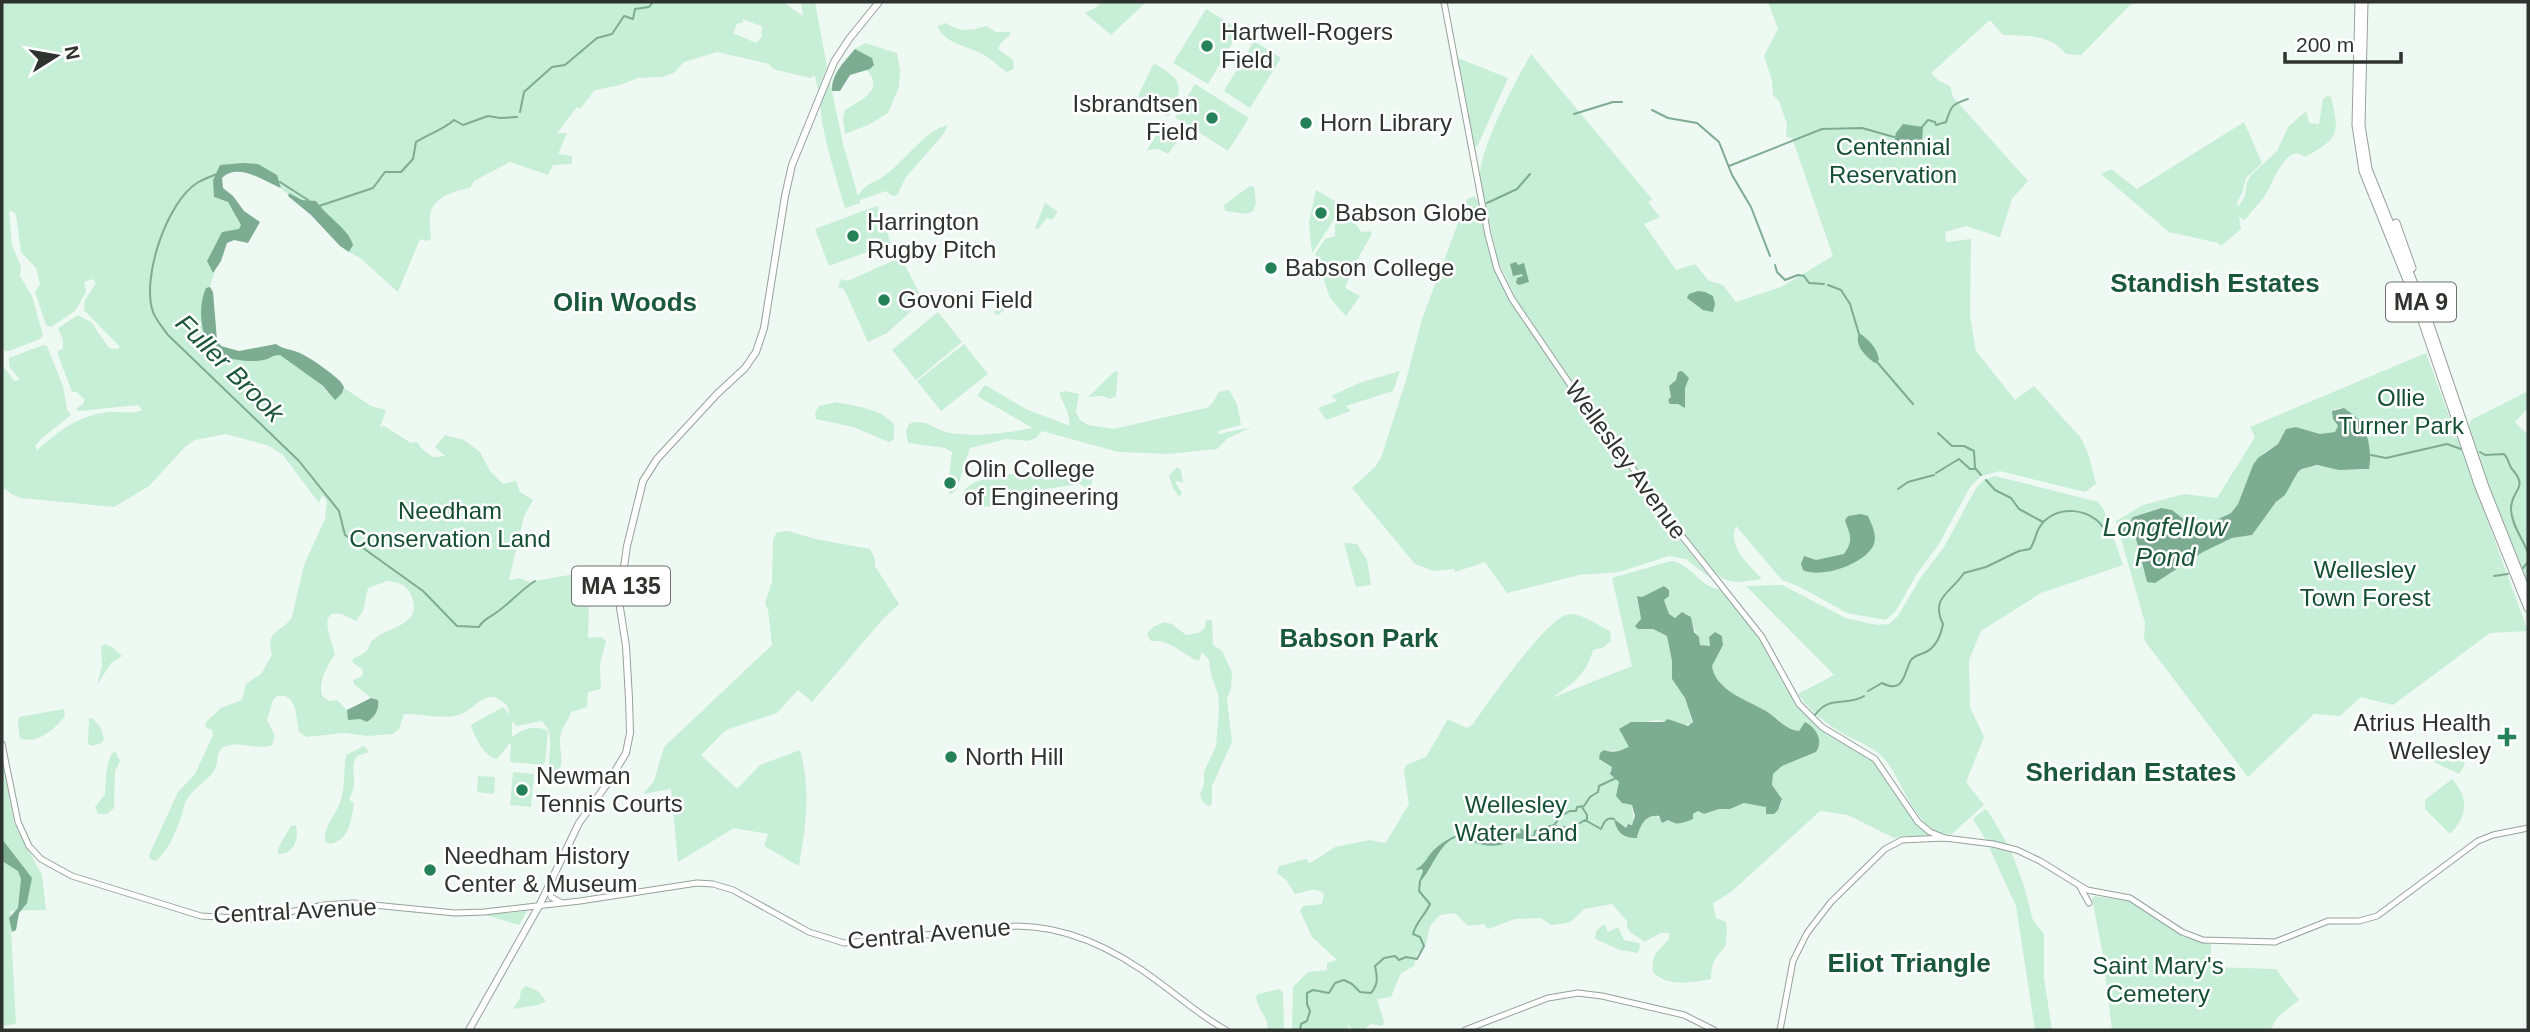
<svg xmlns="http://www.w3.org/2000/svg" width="2530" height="1032" viewBox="0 0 2530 1032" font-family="Arial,sans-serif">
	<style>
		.green { fill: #c7eed7; fill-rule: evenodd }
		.water { fill: #7cac91 }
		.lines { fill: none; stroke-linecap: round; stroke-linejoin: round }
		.stream { stroke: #7cac91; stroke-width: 2 }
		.secondary-casing { stroke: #97a19b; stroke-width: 7 }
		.primary-casing { stroke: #97a19b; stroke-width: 8 }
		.trunk-casing { stroke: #97a19b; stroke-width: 9 }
		.secondary { stroke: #fff; stroke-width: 5 }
		.primary { stroke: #fff; stroke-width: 6 }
		.trunk { stroke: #fff; stroke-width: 7 }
		.poi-dot { fill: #258157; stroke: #fff; stroke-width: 2.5 }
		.labels { text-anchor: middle; stroke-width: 5; stroke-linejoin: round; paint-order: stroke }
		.shield { fill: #fff; stroke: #6d706e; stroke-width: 2 }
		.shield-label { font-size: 23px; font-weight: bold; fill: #2f3330 }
		.poi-label { font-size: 24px; fill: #2f3330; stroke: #fff; text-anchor: start }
		.park-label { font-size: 24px; fill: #144f34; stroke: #fff }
		.street-label { font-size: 24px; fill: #2f3330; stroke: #fff }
		.neighbourhood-label { font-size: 26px; font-weight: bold; fill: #1a583b; stroke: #fff }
		.water-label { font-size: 26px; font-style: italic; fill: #1b5539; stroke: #fff }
	</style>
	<rect width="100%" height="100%" fill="#eff9f3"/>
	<!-- green -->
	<g class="green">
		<path d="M2,2H783L803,16L801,2H815L827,67L818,90L815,75L810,78L773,69L769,64L717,52L684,62L674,73L662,77L638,78L620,85L595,90L580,109L577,107L557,133H567L558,154L572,156V164L553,165L548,175L510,162L474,181L470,188C454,191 432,197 430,216C429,223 431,232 431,239L427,241L420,239L398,292L360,258L349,252L351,250L289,193L287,194L281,188L280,183L243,169L214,176L215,198L228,202L242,225L241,230L226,233L210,287L204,294L206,340L232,359L264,360L276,354C294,358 316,377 327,392L344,388L371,406L386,410L380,427L384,426L411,443L417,442L422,449L433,457L445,456L435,447L445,435L464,440L480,452L490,471L503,484L516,481L520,492L533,500L524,516L509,580L520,578L529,582L586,572L589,596L588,638L601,637L606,641L600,664L601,689L588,692L587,707L571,712C569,719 563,726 561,733C557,747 566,759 558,772H551L549,768C548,751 556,733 541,721L517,726L512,721V737C522,729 535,724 548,731L545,763L542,765L510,762L511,742L497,759C483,756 477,739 471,727L472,724L503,707L510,715L507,705L495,697C478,696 471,713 455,716C440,719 420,713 404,714L399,729L393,734L368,736L344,733L307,737L299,732L295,708L291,700L285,696H277L273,700L267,720L275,736L272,745C257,751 239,740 224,747C215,752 219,764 214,771C206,782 194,788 187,799C184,803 184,809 182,814C177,829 169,852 155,861L150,859L149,855L178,792L195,774L213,735L212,730L205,727L206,722L221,708L242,700L246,684L261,674L272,655C265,629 281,634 292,617L304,565L325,519L327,501L322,495L319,503L283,455L269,446L226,434L195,440L185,447L149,486L114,507L21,498L11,494L6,489H2V364L14,381L20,380L9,366V358L43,345L47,346L63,386L67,409L71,415L42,438L35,446L37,450C59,431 79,415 109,412C120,411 132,415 142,410L138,405L79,411L76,409L84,403V399L77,392H72L57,352L63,348V340L58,328L78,315L91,322L109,348L117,349L120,347L84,310L85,300L96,283L93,279L84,282L86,291L76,310L51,327L46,325L35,292L40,284L36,268L21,252L16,215L12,211L9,212L12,245L21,267L20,276L32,296L43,335L40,339L9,351H5L2,347ZM743,19L763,27L761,34L762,36L756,43L733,33L737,24L743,23ZM387,581C397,582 406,584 410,593C427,627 384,626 371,642C369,645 369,649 366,651C363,655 356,656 352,660L353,663L362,669L363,674L361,677L353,680L354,684L371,698H375L373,718L367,722L347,713V710L337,700L329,701L322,696C318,680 327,667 335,654C334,647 315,608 341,614C346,615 351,619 356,621L363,611L368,588Z"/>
		<path d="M1101,2H1146L1111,35L1085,13L1097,7Z"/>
		<path d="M1768,2H2133L2081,55L2066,54C2050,34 2027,36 2003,35L1990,20L1931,73L1938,80L1950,86L1953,97L2028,181L2012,199L2000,237L1966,226L1945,232L1946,242L1971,239L1970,315L1976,351L2015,400L2034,386L2081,438L2089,456L2096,484L2085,492L2000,471L1981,476L1970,487L1939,544L1917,574L1895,612L1885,620L1847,613L1798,586L1782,580L1736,526C1727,547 1749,564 1762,579C1744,581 1729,587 1715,572L1657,500L1630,457L1592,411L1517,301L1498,261L1480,180C1477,153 1516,80 1531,54L1652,199L1648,202L1660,217L1644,224L1676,270L1695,264L1709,281L1723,285L1736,302L1781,287L1833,256L1792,138L1786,137L1787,124L1779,101L1773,95L1772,81L1764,56L1778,29Z"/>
		<path d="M1206,9L1240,30L1208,84L1173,63Z"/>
		<path d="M946,23C960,32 971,31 986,26L996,32H1010V35L1001,43L998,49L1013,60L1014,69L1007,72C999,67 993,60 984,55C972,47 941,43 938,26Z"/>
		<path d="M1254,41L1281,58L1250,108L1224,91Z"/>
		<path d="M865,43L897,53L900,70L899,87L888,113L868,125L845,134L843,118L845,110C860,100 886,91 866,69H870L874,62L867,55L855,49Z"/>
		<path d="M1458,58L1508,78L1477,147L1474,145Z"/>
		<path d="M1154,63C1182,80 1186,86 1168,116L1143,102L1138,96Z"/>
		<path d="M830,82L843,144L858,196C867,181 876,183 888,173C904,161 928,128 948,125L942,136L906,177L897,195L892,196L886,191L860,200V203L845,208C839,187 818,122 821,103C822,96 827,88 830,82Z"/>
		<path d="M1195,84L1249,118L1228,151L1175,117Z"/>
		<path d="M2327,96L2331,97C2340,134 2339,138 2305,157L2297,153C2280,156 2273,184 2264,197C2259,204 2251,211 2246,219L2242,220L2239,215L2241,229L2221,246L2218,243L2169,232L2101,174L2111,169L2137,189L2244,122L2262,163L2246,178L2242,193L2237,203L2238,207L2245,196L2247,182L2251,175L2277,151L2288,127L2305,112L2307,113L2309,123L2319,124L2323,99Z"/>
		<path d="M1161,127L1179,139L1168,154L1158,149L1147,150Z"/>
		<path d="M1250,186L1254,187L1256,203L1253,211L1247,214L1225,211L1224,205Z"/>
		<path d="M1316,190L1340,204L1335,218L1312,253L1309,223Z"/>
		<path d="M1474,196L1478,201L1492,262L1507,296L1578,400L1628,464L1652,504L1710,578L1686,559L1669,556L1619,572L1579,575L1507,593L1485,562L1455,572L1454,569L1434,571L1415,564L1352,488L1376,466L1382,455L1406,380L1422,319L1467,199Z"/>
		<path d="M1045,203L1058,212L1052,220L1047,218L1038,229L1035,228Z"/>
		<path d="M877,206L891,243L829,266L815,229Z"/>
		<path d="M1351,216L1361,232L1370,231L1372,234L1357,260L1345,288L1360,296L1346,316L1330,298L1315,254L1325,239L1335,236V224L1339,218Z"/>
		<path d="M901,257L919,293L920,303L887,333L868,342L844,289L838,287L841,279L848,281Z"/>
		<path d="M1014,294L1018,299L998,315L995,314L994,307L1006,296Z"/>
		<path d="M938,312L962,342L916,380L892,350Z"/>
		<path d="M964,344L988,374L941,411L917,381Z"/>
		<path d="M2426,353L2528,631L2490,633L2393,705L2361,697L2340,716L2314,714L2248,777L2144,640L2145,623L2116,521L2143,505L2184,494L2217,498L2255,437L2250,427ZM2344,408C2364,425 2373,440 2369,469C2344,475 2320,458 2298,472C2292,486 2284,493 2275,504C2267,513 2259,525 2252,535L2232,538L2203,552L2155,583L2147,582L2134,531L2122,532V528L2126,527L2133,517L2158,508L2172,510L2186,521L2196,525L2211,523L2231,513L2238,504L2253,466L2265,452L2278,444L2286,429L2296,427L2320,434L2335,432L2339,429L2333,419L2334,409Z"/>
		<path d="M1115,371L1118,372L1116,396L1110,399L1103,396L1088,397Z"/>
		<path d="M1400,371L1393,391L1346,406L1351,411L1326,420L1318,408L1337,401L1331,396L1359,383Z"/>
		<path d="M985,385L1026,409L1070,426L1068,413L1059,393L1065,391L1079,394L1076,412L1080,420L1088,425L1113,429L1206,408L1211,405L1219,392L1229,390L1237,404L1241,425L1218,431L1219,434L1252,427L1228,438L1217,449L1168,454L1118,452L1042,431L1036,438L1028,441L1007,439L970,448L957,489L952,494L949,493L948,487L952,452L945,448L908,443L906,431L909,424C926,417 935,431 950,433C977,437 1007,433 1033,428L977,396Z"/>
		<path d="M2528,391V408L2515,422L2528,435V583L2493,497L2469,426L2471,420Z"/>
		<path d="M837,402C857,407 880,408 894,424V439L889,442L853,427L816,419L815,412L819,406Z"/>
		<path d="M1075,465L1085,467L1088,473L1094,474L1091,487L1088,489L1080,484L1010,494L1001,498L994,507L968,506L963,503C954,472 1030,473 1049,471L1058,467Z"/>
		<path d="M1177,467L1181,470L1183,483L1179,481L1175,482L1182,493L1179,497L1173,488L1169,476Z"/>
		<path d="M1995,476L2098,502L2103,508L2123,565L2041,593L1981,631L1969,660L1970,707L1984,737L1966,782L1984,805L1952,834C1919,838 1903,783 1887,762C1878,750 1864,744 1851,738C1829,726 1812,714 1798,694L1834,675L1746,586L1782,585L1846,618L1877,625L1889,624L1898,616L1921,577L1944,547L1976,488L1984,480Z"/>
		<path d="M788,531L816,539L870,549L875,559V566L899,604L883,619L812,702L798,690L777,713L726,730L701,755L737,789L760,765L800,750C811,789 806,826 799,866L764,846L768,834L734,828L678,862L671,789L643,794L654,781L664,747L772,645L768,610L765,603L772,581L773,539L777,532Z"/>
		<path d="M1344,543L1357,544L1367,560L1371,585L1356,587Z"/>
		<path d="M1671,561C1691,563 1702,590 1721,589L1762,642L1794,698L1815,722L1875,758L1920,827L1931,836H1904L1894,838L1848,815L1820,811L1731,892L1713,903L1716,918L1726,922C1728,929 1726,937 1726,945C1715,959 1712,960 1711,979C1692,983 1667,987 1653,972C1651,952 1659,952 1669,939V933H1661L1644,942C1637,934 1626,935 1627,921L1612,904L1584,909C1570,923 1572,923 1551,925L1541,918L1515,919L1488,929L1484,924L1468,926L1455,913L1440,915L1430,926L1426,944L1417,954L1414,966L1401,973L1391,997L1377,999L1384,1022L1382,1026L1371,1024L1363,1030H1353L1348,1024L1349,1030H1292L1293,987L1308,972L1327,970V963L1337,960L1312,937L1300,911L1303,906L1322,904L1324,894C1313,885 1306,893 1295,894L1286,880L1277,873L1279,866C1285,865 1303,859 1307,859L1308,863L1312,862L1335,847L1369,840L1385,843C1393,832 1401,817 1409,804L1404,772L1406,765L1426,757L1448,719L1467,728L1473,724C1487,704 1549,614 1570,614C1584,614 1598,626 1610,631L1611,641L1604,647L1593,650C1586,675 1572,684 1552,698L1632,666L1612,578ZM1664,586L1669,590V596L1664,600L1669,614L1674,618L1686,613L1691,617C1692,628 1699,635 1700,645L1710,646L1709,637L1715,632L1722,636L1723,645L1712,666C1715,690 1747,700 1766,711C1777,718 1786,729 1799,731L1805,723C1818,732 1818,736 1816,752L1782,766L1773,774L1772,785L1782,799C1781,807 1777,813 1769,814L1765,806L1744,803L1730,809H1719L1704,814L1698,811L1693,814V817L1672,823L1668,820L1665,822L1655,815C1645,818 1638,826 1638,837C1624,838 1618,835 1615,821L1626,828L1627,824H1634L1632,805L1625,804L1616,796L1619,782L1611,775L1610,770L1612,767L1600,760V753L1604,750C1611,752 1617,749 1623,751L1630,747L1621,734L1628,724L1658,720L1664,722L1668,719L1683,725L1693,724L1685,698L1672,679V661L1667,636L1653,629H1640L1641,619L1637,599L1639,595L1642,597Z"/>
		<path d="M1206,620H1212L1213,645L1222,651L1232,672L1231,689L1227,699L1232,742L1212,786V803L1209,807L1202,801L1200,794L1204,784V772L1216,746L1219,709L1218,694L1211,675L1209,660L1202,652L1199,661C1183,655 1169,638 1151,641L1147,634L1153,627L1164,622L1172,624L1186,635L1198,633L1205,628Z"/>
		<path d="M104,644L112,647L122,656L111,663L97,685L102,665L101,647Z"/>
		<path d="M64,709L65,716C55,729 37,745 20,738L18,725L19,717Z"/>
		<path d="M92,718L100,727L104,738L102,743L92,746L88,744L89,719Z"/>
		<path d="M364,746L369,752L357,756C347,772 361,778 349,799L354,804C351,820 349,841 330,844L325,841C324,826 334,817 339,805C346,790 343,771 346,755Z"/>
		<path d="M116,752L120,761L115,771L114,808L107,814H98L95,807L105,794C106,779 105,768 112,753Z"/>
		<path d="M2,754L14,823L42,875L46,910L10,911L16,1024L2,1026Z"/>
		<path d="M2434,754L2451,762L2455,756H2463L2465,760L2464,766L2459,774L2431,761Z"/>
		<path d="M513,772L534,774L531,807L510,805Z"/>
		<path d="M478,776L495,777L494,794L477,792Z"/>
		<path d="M2452,779C2469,798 2468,816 2450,834L2425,809V800Z"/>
		<path d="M1985,809L1988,811L2008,845L1986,840L1973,819Z"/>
		<path d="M296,825C299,840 294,854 278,854V848L291,826Z"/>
		<path d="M1989,847L2011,851L2023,883L2033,920L2044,934V978L2052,1030H2035L2016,906Z"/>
		<path d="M2094,896L2129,901L2183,936L2211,944V967L2276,969L2299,1000L2278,1017L2270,1030H2112L2102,951L2092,898Z"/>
		<path d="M527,911L519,925L485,915Z"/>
		<path d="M1604,924L1608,932L1618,927L1624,940L1639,943L1640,947L1638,953L1620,950L1595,939L1596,931Z"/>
		<path d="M526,986L538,991L546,1001L539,1005L513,1009L520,998L521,990Z"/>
		<path d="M1279,989L1283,992L1284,1030H1267C1270,1019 1257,1009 1256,997L1258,994Z"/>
	</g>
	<!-- water -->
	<g class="water">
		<path d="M855,49L872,58L874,65L870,69L850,75L840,91H832C831,74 845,61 855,49Z"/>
		<path d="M1903,124L1923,127L1922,143L1910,152L1900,148L1894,142L1896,133Z"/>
		<path d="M243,163L258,164L277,175L281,188C264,181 238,162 222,178L223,188L233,196L244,211L260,222L248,243L234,240L227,243L221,261L213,273L207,261L222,232L239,229L241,225L228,202L214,197L213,180L220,165Z"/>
		<path d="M289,193L302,200L316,201C326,216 349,229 353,245L349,252L340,246L311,215L288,196Z"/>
		<path d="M1516,262L1518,265L1524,263L1529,282L1519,285L1516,283L1517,278L1523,276L1522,274L1513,276L1510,264Z"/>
		<path d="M210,287L213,292L217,340L221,346L239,351L276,344C284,350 293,349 302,354C315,361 329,371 340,381L344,387L342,393L335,400L322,385L280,355C273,355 271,358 264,360C249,363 228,359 213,354C201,337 197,307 206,288Z"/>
		<path d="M1698,291L1705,292L1713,296L1715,304L1713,312L1703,310L1687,298L1689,294Z"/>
		<path d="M1859,333C1868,339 1877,347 1879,360L1875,363C1865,356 1854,345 1859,333Z"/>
		<path d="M1682,371L1689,378L1685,388V408L1678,404H1670L1668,400L1671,397L1669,386L1676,380L1678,372Z"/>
		<path d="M2344,408C2350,413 2357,416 2361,423C2369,435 2372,455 2369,469L2339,470L2317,465L2302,469L2298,472L2285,495L2276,502L2252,535L2232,538L2203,552L2155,583L2147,582L2134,531L2122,532L2121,528L2126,527L2133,517L2161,508L2172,510L2186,521L2196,525L2208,524L2231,513L2238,504L2253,465L2258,458L2278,444L2286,429L2296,427L2320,434L2335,432L2338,426L2333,419L2332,411Z"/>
		<path d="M1861,514L1868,516C1872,525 1877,535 1874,544C1866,564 1821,579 1803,570L1801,564L1804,556L1816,560L1844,554C1855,539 1849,534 1845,520L1848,516Z"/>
		<path d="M1664,586L1669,590V596L1664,600L1669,614L1675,618L1682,612L1691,617L1694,632L1699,637L1700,645L1710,646L1709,637L1715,632L1722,636L1723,645L1712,666C1715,690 1747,700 1766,711C1777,718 1786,730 1799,731L1805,722C1816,728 1824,740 1816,752L1782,766L1773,774L1772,785L1782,799L1778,810L1774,814H1766V807L1744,803L1730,809H1719L1704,814L1698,811L1693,814V819C1683,823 1677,826 1668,820L1662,823L1659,816C1645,814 1640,826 1637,838C1624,838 1617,834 1614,819L1626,828L1628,824L1632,825L1635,816L1632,805L1622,803L1616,796L1619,782L1610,774L1612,767L1599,759L1600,753L1604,750C1615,754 1621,750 1629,747L1619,729L1631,722H1664L1668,719L1688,726L1693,722L1685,698L1672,679V661L1667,636L1653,629H1638L1635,626L1641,619L1637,596L1642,597Z"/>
		<path d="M371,698L378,700C380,709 374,718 367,722L360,719L348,720L347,710Z"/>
		<path d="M1520,828L1533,836L1523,839L1514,838C1501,848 1488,847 1473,842C1468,841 1463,835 1457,837C1438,843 1431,873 1418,884L1423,871L1422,869L1417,870L1416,869C1424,865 1426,859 1432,852C1439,844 1452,836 1462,833C1472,839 1487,846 1500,842C1509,840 1512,834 1521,833Z"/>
		<path d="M2,839L32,878L27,903L19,913L16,930L12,932L9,918L18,908L21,879L18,871L2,861Z"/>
	</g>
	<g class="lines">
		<!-- stream -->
		<g class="stream">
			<path d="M1652,110L1668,118L1697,123L1719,142L1732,175L1751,207L1770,256"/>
			<path d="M520,112L524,92L552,67L565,65L597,38L612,34L624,16L633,19L635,9L649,7L653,2"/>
			<path d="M1574,114L1613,102H1622"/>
			<path d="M1922,127L1928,120L1935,122L1936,125L1946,122C1951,106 1952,104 1968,99"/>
			<path d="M1729,166L1822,129L1862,128L1894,137"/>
			<path d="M217,174C210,177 203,179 197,183C167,202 141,278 153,312C156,320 163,328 168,335L299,461L339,511L345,535L423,591L457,626L479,627C484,618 490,618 497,612C511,602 521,590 535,581"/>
			<path d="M280,182L308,200"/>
			<path d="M1487,203L1517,189L1530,174"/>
			<path d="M319,206L373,188L385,172H401L413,159L416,142C428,134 443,130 454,120L463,125L488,116L500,118L517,117"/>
			<path d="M1473,209L1479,207"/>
			<path d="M1775,265L1777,272L1785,280L1798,275L1804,276L1809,283L1824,284"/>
			<path d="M1828,285L1841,290L1850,304L1859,334"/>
			<path d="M1877,362L1913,404"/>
			<path d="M1938,433L1952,446H1964L1974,451L1975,468L1981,475"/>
			<path d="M2480,452L2485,455L2504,454C2509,459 2508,464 2512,469C2530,489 2510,490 2511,510C2512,526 2523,539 2528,553"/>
			<path d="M2371,455L2386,458L2447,444L2461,449"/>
			<path d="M1936,473L1959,459L1970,469H1976"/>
			<path d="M1986,480L1995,490L2011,498L2019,509L2043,522"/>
			<path d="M1898,489L1908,482L1934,475"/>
			<path d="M2523,568L2528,562"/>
			<path d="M2494,576L2508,574"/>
			<path d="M1868,691L1882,683C1905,695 1904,671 1911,660C1915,655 1920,655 1926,652C1936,647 1941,634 1943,624C1930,597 1951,593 1964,573L1986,567L2019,551L2030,549C2035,542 2035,535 2039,528C2053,503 2094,507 2105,531L2111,533"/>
			<path d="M1815,715C1830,694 1847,707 1864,696"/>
			<path d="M1582,807L1587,815V820"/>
			<path d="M1553,826L1571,828L1585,820L1601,829C1604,823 1605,817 1614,819"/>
			<path d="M1534,835L1535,831L1554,825L1561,816L1570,811H1576L1577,807L1584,806L1590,797L1598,792L1599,786L1616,778"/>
			<path d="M1300,1030L1301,1024L1307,1021L1310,1011L1307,1004V993L1313,990L1329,993L1335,983L1344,980L1352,984L1360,992L1371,993C1379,984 1377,976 1375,966L1384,958L1395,956L1399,960L1406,957L1417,959L1424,946L1420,937L1413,934C1416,922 1425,915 1430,904L1419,891L1420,882"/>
		</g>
		<defs>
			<g id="secondary">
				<path d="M1444,2L1488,235L1497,269L1512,299L1584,405L1632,467L1655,502L1762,637L1799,704L1822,727L1875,759L1918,822L1930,832L1945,838"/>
				<path d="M2,744L18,822L29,846L41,859L72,876L201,916L255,919L324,905L353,903L455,913L484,912L580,901L697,883L713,884L733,890L809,932L844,943L1016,926C1068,926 1118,951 1160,983C1182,999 1202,1017 1226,1030"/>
				<path d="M549,885L551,897L560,902"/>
				<path d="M2080,887L2089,903"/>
				<path d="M1465,1030L1548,998L1578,993L1602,996L1684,1015L1714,1030"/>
				<path d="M1780,1030L1793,961L1807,933L1831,902L1885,849L1902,840L1945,838L1993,844L2017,850L2040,861L2087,890L2130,898L2182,932L2203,940L2275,942L2328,921H2359L2377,916L2478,841L2493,835L2528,828"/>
			</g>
			<path id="primary" d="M469,1030L539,906L579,823L609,781L626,753L630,733L629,699L626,646L620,608L621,588L627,546L643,481L657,459L717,394L745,368L756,352L764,328L785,196L792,165L834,62L849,39L879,2"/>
			<g id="trunk">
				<path d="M2359,2L2356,125L2363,171L2415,300L2479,487L2528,608"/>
				<path d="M2364,2L2361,125L2368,169L2428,319L2485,487L2528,595"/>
				<path d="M2396,223L2412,268"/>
			</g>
		</defs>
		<!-- secondary casing -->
		<use href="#secondary" class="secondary-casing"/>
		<!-- primary casing -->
		<use href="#primary" class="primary-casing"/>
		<!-- trunk casing -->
		<use href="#trunk" class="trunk-casing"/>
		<!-- secondary -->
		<use href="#secondary" class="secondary"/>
		<!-- primary -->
		<use href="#primary" class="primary"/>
		<!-- trunk -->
		<use href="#trunk" class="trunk"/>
	</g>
	<!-- markers -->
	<g class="poi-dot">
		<circle cx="1207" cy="46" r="7"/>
		<circle cx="1212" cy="118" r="7"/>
		<circle cx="1306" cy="123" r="7"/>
		<circle cx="1321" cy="213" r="7"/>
		<circle cx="853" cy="236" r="7"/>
		<circle cx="1271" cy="268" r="7"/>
		<circle cx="884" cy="300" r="7"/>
		<circle cx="950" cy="483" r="7"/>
		<path d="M2503.5 726.5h7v7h7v7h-7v7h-7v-7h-7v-7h7z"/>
		<circle cx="951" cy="757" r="7"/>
		<circle cx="522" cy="790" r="7"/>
		<circle cx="430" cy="870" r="7"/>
	</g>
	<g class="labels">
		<!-- shield labels -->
		<g class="shield">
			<rect x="2386" y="282.5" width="70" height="39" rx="5"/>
			<rect x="572" y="566.5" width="98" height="39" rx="5"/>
		</g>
		<g class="shield-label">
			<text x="2421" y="310">MA 9</text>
			<text x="621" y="594">MA 135</text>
		</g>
		<!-- poi labels -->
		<g class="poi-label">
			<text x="1221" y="40">Hartwell-Rogers<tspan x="1221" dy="28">Field</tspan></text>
			<text x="1198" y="112" text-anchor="end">Isbrandtsen<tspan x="1198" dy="28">Field</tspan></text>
			<text x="1320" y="131">Horn Library</text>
			<text x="1335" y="221">Babson Globe</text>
			<text x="867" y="230">Harrington<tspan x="867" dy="28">Rugby Pitch</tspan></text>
			<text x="1285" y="276">Babson College</text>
			<text x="898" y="308">Govoni Field</text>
			<text x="964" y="477">Olin College<tspan x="964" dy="28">of Engineering</tspan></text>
			<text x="2491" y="731" text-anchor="end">Atrius Health<tspan x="2491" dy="28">Wellesley</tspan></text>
			<text x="965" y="765">North Hill</text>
			<text x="536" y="784">Newman<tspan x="536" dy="28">Tennis Courts</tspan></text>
			<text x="444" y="864">Needham History<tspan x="444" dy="28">Center &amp; Museum</tspan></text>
		</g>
		<!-- park labels -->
		<g class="park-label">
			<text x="1893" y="155">Centennial<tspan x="1893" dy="28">Reservation</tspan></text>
			<text x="2401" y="406">Ollie<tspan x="2401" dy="28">Turner Park</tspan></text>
			<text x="450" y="519">Needham<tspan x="450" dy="28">Conservation Land</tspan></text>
			<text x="2365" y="578">Wellesley<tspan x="2365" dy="28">Town Forest</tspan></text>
			<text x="1516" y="813">Wellesley<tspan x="1516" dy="28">Water Land</tspan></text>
			<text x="2158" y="974">Saint Mary's<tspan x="2158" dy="28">Cemetery</tspan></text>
		</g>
		<!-- street labels -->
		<g class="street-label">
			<text transform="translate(1626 460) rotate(54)" y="8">Wellesley Avenue</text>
			<text transform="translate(295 911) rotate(-3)" y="8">Central Avenue</text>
			<text transform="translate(929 934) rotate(-5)" y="8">Central Avenue</text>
		</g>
		<!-- neighbourhood labels -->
		<g class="neighbourhood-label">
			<text x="2215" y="292">Standish Estates</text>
			<text x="625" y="311">Olin Woods</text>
			<text x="1359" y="647">Babson Park</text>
			<text x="2131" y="781">Sheridan Estates</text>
			<text x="1909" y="972">Eliot Triangle</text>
		</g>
		<!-- water labels -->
		<g class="water-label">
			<text transform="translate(230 368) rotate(45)" y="9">Fuller Brook</text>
			<text x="2165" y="536">Longfellow<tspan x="2165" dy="30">Pond</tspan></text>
		</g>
	</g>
	<!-- border -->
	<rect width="2530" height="1032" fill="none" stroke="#2f3330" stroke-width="7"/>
	<!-- north arrow -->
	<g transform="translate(56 56) rotate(79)" stroke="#ffffff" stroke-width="5" paint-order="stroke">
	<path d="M0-5L12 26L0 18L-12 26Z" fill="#2f3330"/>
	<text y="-10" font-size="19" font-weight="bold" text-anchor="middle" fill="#2f3330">N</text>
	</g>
	<!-- scale -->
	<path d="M2285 52v10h116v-10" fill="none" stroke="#2f3330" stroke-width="3.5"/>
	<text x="2296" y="52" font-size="21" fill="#2f3330" stroke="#ffffff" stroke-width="5" paint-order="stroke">200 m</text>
</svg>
